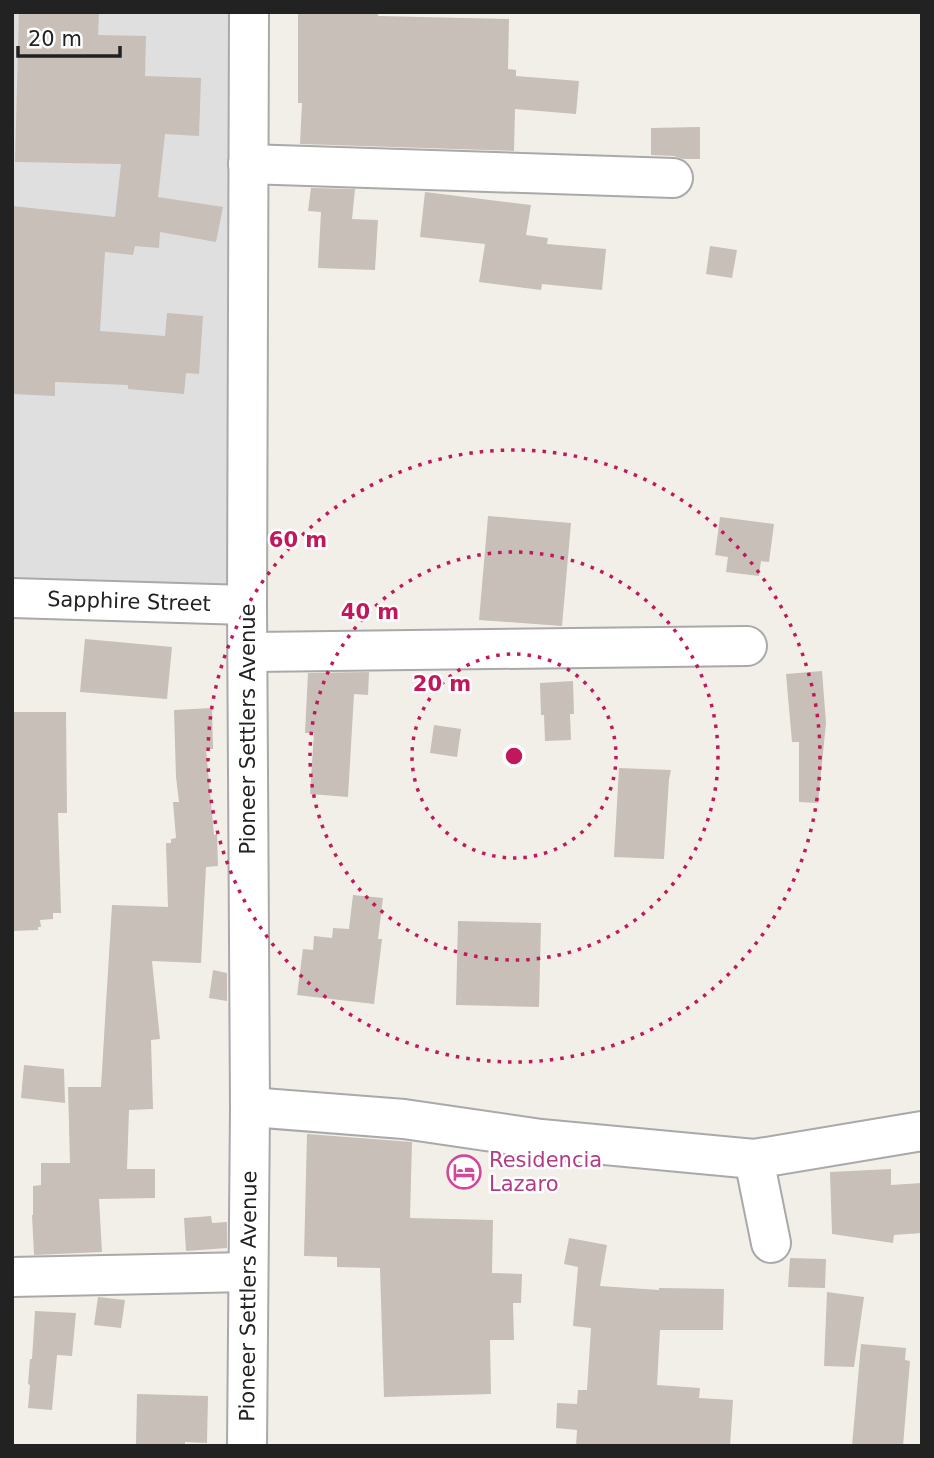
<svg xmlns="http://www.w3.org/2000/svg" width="934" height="1458" viewBox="0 0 934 1458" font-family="'DejaVu Sans',sans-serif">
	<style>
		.residential { fill: #e0dfdf }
		.building { fill: #c7bfb8 }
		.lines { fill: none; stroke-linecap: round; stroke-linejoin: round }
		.minor-casing { stroke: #a9a9a9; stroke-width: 42 }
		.tertiary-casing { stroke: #a9a9a9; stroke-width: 42 }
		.minor { stroke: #fff; stroke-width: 38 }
		.tertiary { stroke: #fff; stroke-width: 38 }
		.ring { fill: none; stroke: #c2185b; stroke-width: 3.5; stroke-dasharray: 3.5 7 }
		.labels { text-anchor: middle; stroke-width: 5; stroke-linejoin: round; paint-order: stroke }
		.street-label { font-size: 21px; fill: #222; stroke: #fff }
		.hotel-label { font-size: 21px; fill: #b23c85; stroke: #fff; text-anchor: start }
		.centre { fill: #c2185b; stroke: #fff; stroke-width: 3.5 }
		.ring-label { font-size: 21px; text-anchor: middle; font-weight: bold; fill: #c2185b; stroke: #fff; stroke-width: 5; stroke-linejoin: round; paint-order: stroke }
	</style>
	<rect width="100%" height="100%" fill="#f2efe9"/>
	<!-- residential -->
	<path class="residential" d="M12,12H228L232,588L12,592Z"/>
	<!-- building -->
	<g class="building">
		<path d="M19,12H99L98,35L146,36L145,76L201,78L199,136L165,134L158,197L223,207L216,242L160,232L159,248L135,246L133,255L105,252L100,331L165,336L167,313L203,316L199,374L186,373L184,394L128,389V385L55,382V396L12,394V206L115,217L121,164L15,162Z"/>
		<path d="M298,13H378V16L509,19L508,69L516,70V76L579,81L576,114L515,109L514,151L300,144L302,103H298Z"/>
		<path d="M700,127V159H684L674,156L651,155V128Z"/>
		<path d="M311,188L355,189L352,219L378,220L375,270L318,268L321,212L308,211Z"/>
		<path d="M425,192L531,205L526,235L548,238L547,244L606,249L602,290L542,284L541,290L479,282L485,244L420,237Z"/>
		<path d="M710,246L737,250L732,278L706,274Z"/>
		<path d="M488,516L571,523L562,626L479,620Z"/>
		<path d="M720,517L774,524L769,562L761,561L759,576L726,572L728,557L715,555Z"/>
		<path d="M85,639L172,647L167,699L80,692Z"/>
		<path d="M822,671L826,723L818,803L799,802V742H792L786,674Z"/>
		<path d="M369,672L368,695L354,694L348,797L310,794L314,733H305L308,673Z"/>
		<path d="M573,681L574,714H570L571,740L545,741L544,715H541L540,683Z"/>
		<path d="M212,708L213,749H206L214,835L217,834L218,866L206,867L201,963L152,961L160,1039L151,1040L153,1109L129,1110L127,1169H155V1198L99,1199L102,1252L34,1255L32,1215H33V1186L41,1185V1163H70L68,1087H101L112,905L168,907L166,843H171V839L176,838L173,802H179L176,777L174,710Z"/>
		<path d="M12,712H66L67,813H58L61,913H53V919L40,920L41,927H38V930L12,931Z"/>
		<path d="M434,725L461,729L457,757L430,753Z"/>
		<path d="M619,768L671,770L669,779L664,859L614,857Z"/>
		<path d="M353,895L383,898L378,939H382L374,1004L297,995L303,949L313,950L314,936L332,938L333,928L349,929Z"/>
		<path d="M458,921L541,923L539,1007L456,1005Z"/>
		<path d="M213,970L227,973V1001L209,998Z"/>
		<path d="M24,1065L64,1069L65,1103L21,1098Z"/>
		<path d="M307,1134L412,1142L410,1218L493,1220L492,1273L522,1274L521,1303H513L514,1340H490L491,1394L384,1397L380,1268L337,1267V1257L304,1256Z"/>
		<path d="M891,1169V1185L922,1183V1233L894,1235L893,1243L832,1234L830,1172Z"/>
		<path d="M211,1216L212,1223L227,1222V1248L186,1251L184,1218Z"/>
		<path d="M569,1238L607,1245L600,1286L659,1290V1288L724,1289L723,1330H660L657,1385L700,1388L699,1398L733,1400L730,1446H576L577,1430L556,1428L557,1403L577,1404L578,1390H587L591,1328L573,1326L578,1267L564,1264Z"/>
		<path d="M790,1258L826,1259L825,1288L788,1287Z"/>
		<path d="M827,1292L864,1297L854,1367L824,1366Z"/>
		<path d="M98,1297L125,1300L121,1328L94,1325Z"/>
		<path d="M35,1311L76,1313L72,1356L57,1355L52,1410L28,1408L30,1385L28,1384L30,1359H32Z"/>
		<path d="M861,1344L906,1348L905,1360L910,1361L903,1446H852Z"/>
		<path d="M137,1394L208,1396L207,1443L185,1442V1446H136Z"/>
	</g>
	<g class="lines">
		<defs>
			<g id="minor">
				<path d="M248,164L673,178"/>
				<path id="s1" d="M12,598L247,605"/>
				<path d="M248,652L747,646"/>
				<path d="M250,1107L404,1119L541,1139L754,1159"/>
				<path d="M771,1243L754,1159L922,1131"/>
				<path d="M12,1277L248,1272"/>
			</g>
			<g id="tertiary">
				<path id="s2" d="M247,1446L250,1107L247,605L249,12"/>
			</g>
		</defs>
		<!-- minor casing -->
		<use href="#minor" class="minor-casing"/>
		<!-- tertiary casing -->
		<use href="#tertiary" class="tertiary-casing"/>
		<!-- minor -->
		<use href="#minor" class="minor"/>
		<!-- tertiary -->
		<use href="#tertiary" class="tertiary"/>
	</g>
	<!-- distance rings -->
	<g class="ring">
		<circle cx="514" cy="756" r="102"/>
		<circle cx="514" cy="756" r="204"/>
		<circle cx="514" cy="756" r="306"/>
	</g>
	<!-- icons -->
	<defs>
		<symbol id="hotel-ring" viewBox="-11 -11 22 22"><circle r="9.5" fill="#fff" stroke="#d1479c" stroke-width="1.5"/><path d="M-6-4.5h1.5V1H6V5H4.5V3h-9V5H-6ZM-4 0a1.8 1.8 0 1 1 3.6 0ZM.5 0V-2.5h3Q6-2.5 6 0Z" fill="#d1479c"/></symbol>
	</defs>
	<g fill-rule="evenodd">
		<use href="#hotel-ring" x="445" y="1153" width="38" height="38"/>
	</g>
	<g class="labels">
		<!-- street labels -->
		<g class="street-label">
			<text dy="7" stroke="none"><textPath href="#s1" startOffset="117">Sapphire Street</textPath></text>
			<text transform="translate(248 729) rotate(-90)" y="7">Pioneer Settlers Avenue</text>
			<text dy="7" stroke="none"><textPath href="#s2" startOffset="150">Pioneer Settlers Avenue</textPath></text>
		</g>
		<!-- hotel labels -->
		<g class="hotel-label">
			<text x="489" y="1167">Residencia<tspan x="489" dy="24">Lazaro</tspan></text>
		</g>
	</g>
	<circle cx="514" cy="756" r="10" class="centre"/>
	<g class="ring-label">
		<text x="298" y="547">60 m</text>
		<text x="370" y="619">40 m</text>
		<text x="442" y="691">20 m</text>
	</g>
	<!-- border -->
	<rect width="934" height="1458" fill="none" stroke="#222222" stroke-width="28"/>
	<!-- scale -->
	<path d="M18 46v10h102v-10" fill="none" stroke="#222222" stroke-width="3.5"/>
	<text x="28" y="46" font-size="21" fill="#222222" stroke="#ffffff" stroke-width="5" paint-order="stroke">20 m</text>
</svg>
